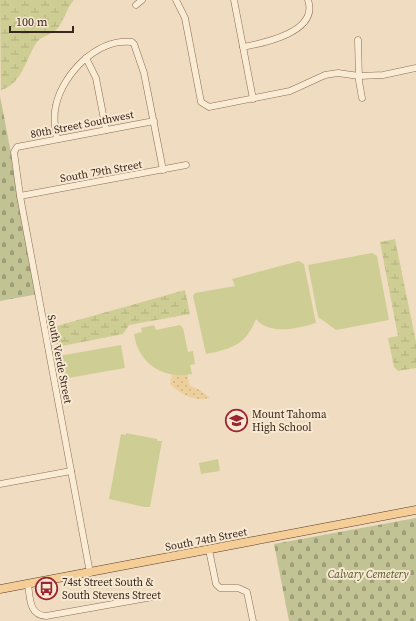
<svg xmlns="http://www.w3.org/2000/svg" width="416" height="621" viewBox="0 0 416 621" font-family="'Source Serif 4',serif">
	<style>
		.wetland { fill: url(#wetland-marsh) }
		.sand { fill: url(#sand-dots) }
		.cemetery { fill: url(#cemetery-stones) }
		.pitch { fill: #cece94 }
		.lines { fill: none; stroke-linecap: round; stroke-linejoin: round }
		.minor-casing { stroke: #8a6d57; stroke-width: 7 }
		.major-casing { stroke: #573b2c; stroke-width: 9 }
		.minor { stroke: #faebd4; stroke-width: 6 }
		.major { stroke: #f5cd96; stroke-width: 8 }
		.labels { text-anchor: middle; stroke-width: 4; stroke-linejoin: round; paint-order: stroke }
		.street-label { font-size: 11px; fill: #39271d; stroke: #f7e8d1 }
		.poi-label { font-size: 11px; fill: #39271d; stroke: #f7e8d1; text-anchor: start }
		.park-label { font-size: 11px; font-style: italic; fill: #4f5622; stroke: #f7e8d1 }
	</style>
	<defs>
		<pattern id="wetland-marsh" width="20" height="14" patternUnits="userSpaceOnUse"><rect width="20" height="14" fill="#cece94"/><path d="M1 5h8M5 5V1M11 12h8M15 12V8" fill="none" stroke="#b2b17f"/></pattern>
		<pattern id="sand-dots" width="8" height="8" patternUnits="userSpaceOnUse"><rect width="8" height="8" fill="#edcf9c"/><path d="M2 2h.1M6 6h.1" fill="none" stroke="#ccb286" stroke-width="1.8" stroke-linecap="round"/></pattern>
		<pattern id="cemetery-stones" width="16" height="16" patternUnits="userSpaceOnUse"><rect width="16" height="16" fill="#c2c394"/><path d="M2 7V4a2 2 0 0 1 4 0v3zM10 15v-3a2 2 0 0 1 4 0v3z" fill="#9f9e78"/></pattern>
	</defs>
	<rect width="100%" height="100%" fill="#f0dcc1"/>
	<!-- wetland -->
	<g class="wetland">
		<path d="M0,0H74C66,9 62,26 55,31C47,37 40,36 35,45C26,60 21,85 1,90Z"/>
		<path d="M395,239L416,342V368L398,371L394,367L388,338L398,336L380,242Z"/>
		<path d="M185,290L190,314L129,325L123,334L57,347L53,327Z"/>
	</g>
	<!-- sand -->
	<path class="sand" d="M172,375H187L190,386L200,390L210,398C195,402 181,395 170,384Z"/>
	<!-- cemetery -->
	<g class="cemetery">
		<path d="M0,96L38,294L0,301Z"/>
		<path d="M416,518V621H289L274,544Z"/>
	</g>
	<!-- pitch -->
	<g class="pitch">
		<path d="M372,253L377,256L389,320L336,330L318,317L308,265Z"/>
		<path d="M299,261L304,264L316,323C299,328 270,336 256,319C246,345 231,349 206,354L193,296L195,293L235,286L232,279Z"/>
		<path d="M154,325L156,330L180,325L183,328L188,352L193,351L195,364L190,365L192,374C163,380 138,363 134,334L142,332L141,328Z"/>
		<path d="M121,345L125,368L63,379L59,356Z"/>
		<path d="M126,433L157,439V441H162L150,507H144L109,499L121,434L126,435Z"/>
		<path d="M218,459L220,471L201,474L199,463Z"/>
	</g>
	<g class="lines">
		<defs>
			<g id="minor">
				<path d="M176,0L185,18L201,102L209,107L290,91L325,75L338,73L359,76L383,75L416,68"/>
				<path d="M234,0L253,99"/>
				<path d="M136,5L142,0"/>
				<path d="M358,40L359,81L362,98"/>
				<path d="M243,47C264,43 319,32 308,0"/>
				<path d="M86,58L96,78L106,130"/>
				<path d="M57,139C55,127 53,116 56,105C63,74 97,38 132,42L134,44L144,73L163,170"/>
				<path d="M20,196L186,165"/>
				<path d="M0,484L71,471"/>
				<path d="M209,550L216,584L220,588H238L247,592L253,621"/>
				<path d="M90,573L20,196L14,152L17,147L154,121"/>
				<path d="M28,584C30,598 29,615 46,616L158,596"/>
			</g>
			<path id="major" d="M0,589L416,510"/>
		</defs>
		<!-- minor casing -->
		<use href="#minor" class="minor-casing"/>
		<!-- major casing -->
		<use href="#major" class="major-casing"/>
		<!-- minor -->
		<use href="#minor" class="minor"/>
		<!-- major -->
		<use href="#major" class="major"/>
	</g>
	<!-- icons -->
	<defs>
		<symbol id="school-ring" viewBox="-11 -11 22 22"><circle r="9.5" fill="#f7e8d1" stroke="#9c2533" stroke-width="1.5"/><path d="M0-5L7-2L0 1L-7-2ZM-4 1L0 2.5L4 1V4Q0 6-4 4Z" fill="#9c2533"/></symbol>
		<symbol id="bus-ring" viewBox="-11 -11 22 22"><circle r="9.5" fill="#f7e8d1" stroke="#9c2533" stroke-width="1.5"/><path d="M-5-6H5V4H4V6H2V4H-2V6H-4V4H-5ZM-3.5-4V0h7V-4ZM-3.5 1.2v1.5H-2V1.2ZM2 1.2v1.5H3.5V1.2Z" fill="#9c2533"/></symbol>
	</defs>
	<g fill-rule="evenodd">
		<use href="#school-ring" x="224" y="408" width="25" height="25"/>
		<use href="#bus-ring" x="34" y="576" width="25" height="25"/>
	</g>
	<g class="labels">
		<!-- street labels -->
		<g class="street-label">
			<text transform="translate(82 124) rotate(-11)" y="4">80th Street Southwest</text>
			<text transform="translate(101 171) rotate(-10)" y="4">South 79th Street</text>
			<text transform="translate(60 359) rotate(79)" y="4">South Verde Street</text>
			<text transform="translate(206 539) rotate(-11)" y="4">South 74th Street</text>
		</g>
		<!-- poi labels -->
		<g class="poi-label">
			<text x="252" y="418">Mount Tahoma<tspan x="252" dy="13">High School</tspan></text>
			<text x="62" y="586">74st Street South &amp;<tspan x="62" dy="13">South Stevens Street</tspan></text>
		</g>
		<!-- park labels -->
		<g class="park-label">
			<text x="368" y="578">Calvary Cemetery</text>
		</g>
	</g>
	<!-- scale -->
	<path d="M10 26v6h63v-6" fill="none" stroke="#39271d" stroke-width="2"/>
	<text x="16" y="26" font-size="12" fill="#39271d" stroke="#f7e8d1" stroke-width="3" paint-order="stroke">100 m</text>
</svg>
